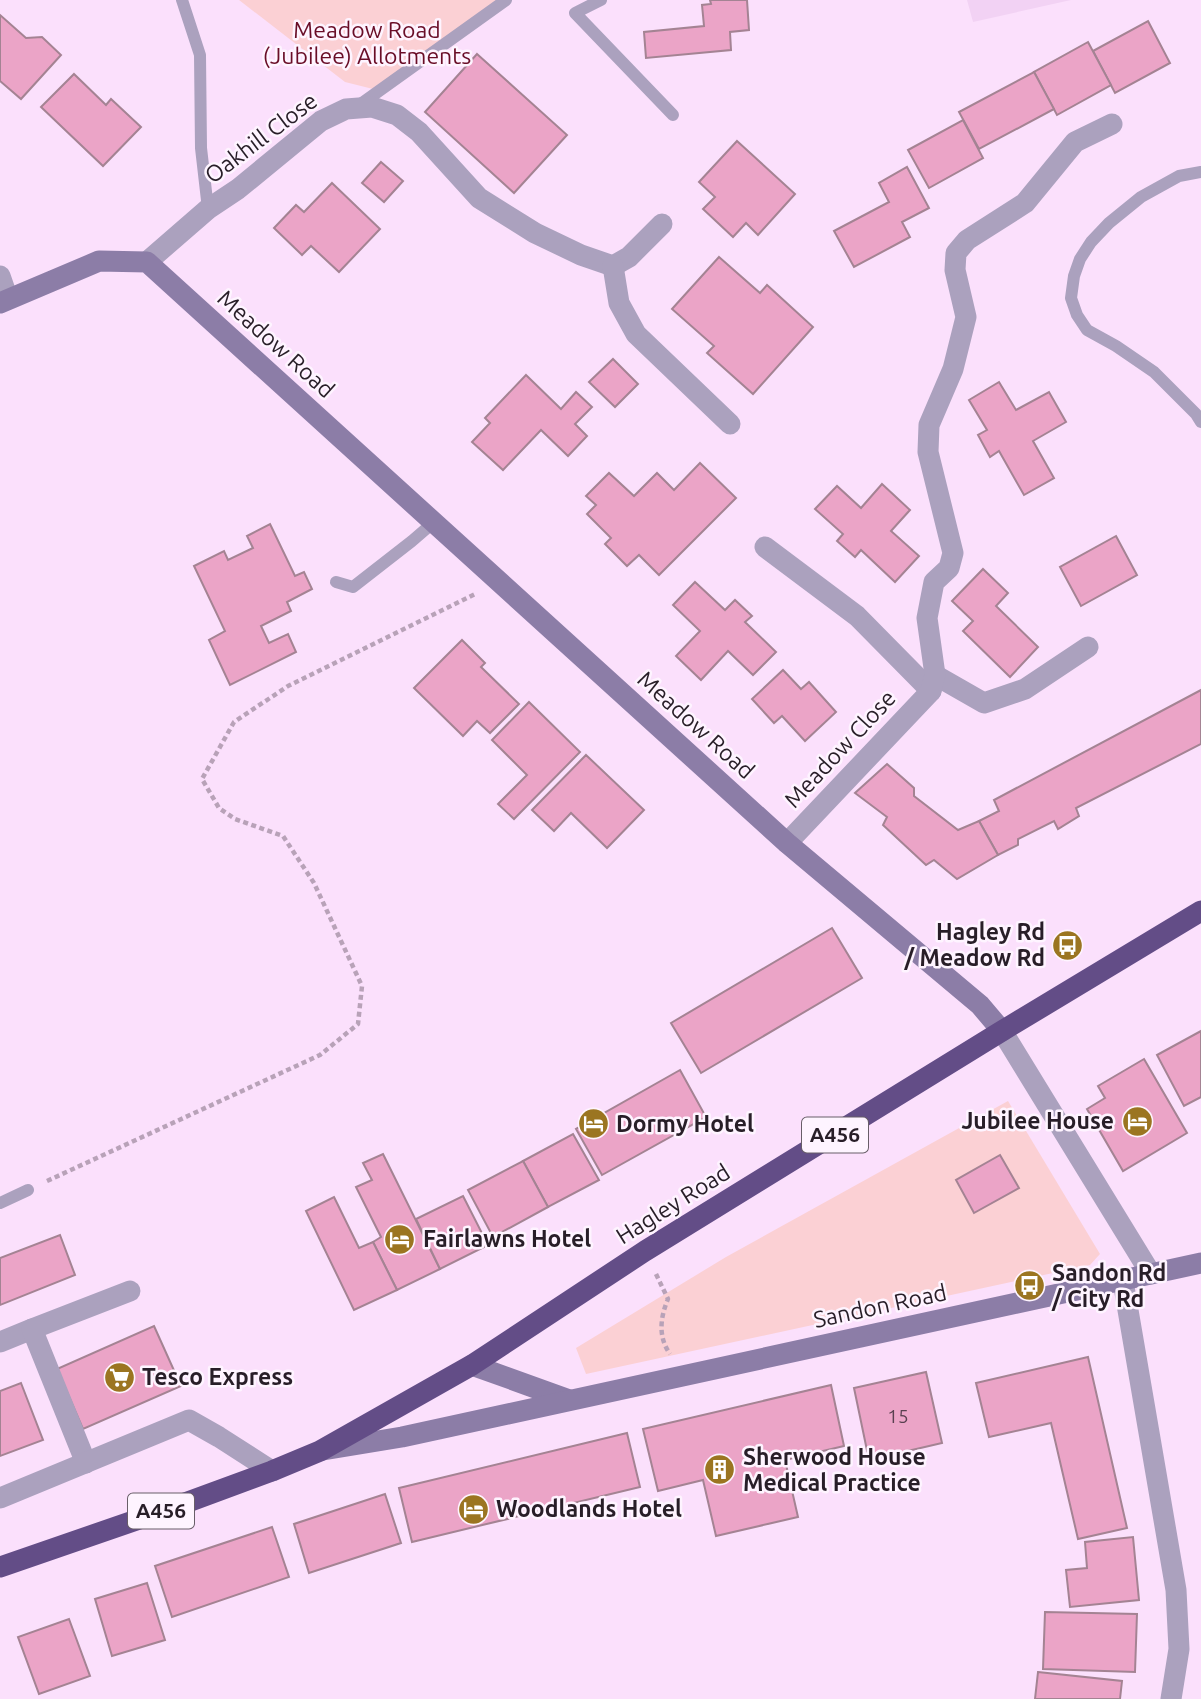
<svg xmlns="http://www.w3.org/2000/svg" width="1201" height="1699" viewBox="0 0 1201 1699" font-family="Ubuntu,sans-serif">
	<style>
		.built { fill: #f2d2f4 }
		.green { fill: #fbd0d4 }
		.building { fill: #eba4c7; stroke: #a48393; stroke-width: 2 }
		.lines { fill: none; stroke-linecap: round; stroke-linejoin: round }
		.path { stroke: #b8a2b8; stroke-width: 4.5; stroke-dasharray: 5 3.5; stroke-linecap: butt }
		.lane { stroke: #aba1be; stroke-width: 12 }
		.street { stroke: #aba1be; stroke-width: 21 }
		.secondary { stroke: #8c7da7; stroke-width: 21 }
		.highway { stroke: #634d87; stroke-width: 21 }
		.labels { text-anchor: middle; stroke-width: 5; stroke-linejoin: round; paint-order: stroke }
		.number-label { font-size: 19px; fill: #594050 }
		.shield { fill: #fef4ff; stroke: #685e68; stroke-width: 2 }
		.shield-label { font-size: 21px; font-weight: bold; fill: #281e28 }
		.park-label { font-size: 23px; fill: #690d27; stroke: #fef4ff }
		.street-label { font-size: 23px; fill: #281e28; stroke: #fef4ff }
		.poi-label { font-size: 23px; font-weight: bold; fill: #281e28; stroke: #fef4ff; text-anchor: start }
	</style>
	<rect width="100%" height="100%" fill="#fbe0fc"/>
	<!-- built -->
	<path class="built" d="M967,0H1071L973,22Z"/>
	<!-- green -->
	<g class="green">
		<path d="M239,0H499L377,90L345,82Z"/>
		<path d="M1008,1101L1100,1254L1090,1265L586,1374L576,1348L726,1257Z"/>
	</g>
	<!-- building -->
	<g class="building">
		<path d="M710,0H747L749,30L730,32L731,50L646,58L644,32L704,26L702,5L711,4Z"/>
		<path d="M0,15L26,38L42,37L61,55L21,99L0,81Z"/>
		<path d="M1148,21L1170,63L1115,93L1093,51Z"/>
		<path d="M1088,42L1111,85L1057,115L1034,72Z"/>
		<path d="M477,54L567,135L514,193L425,112Z"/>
		<path d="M1034,72L1054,109L979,149L959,112Z"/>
		<path d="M74,74L106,105L111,99L141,127L103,166L41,107Z"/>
		<path d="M963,120L983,158L929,188L908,150Z"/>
		<path d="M737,141L795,194L758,235L746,223L733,237L703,209L715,197L699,182Z"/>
		<path d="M381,162L403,181L384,202L362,183Z"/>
		<path d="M907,167L929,208L902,222L910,237L854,267L834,231L889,202L879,183Z"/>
		<path d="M332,183L380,229L339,272L311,246L302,255L274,228L296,205L304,212Z"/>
		<path d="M719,257L760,293L767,285L813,327L753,394L707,353L714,346L672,309Z"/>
		<path d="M613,359L638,384L615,407L589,382Z"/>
		<path d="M526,375L561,409L576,392L592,407L575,424L587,436L568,456L541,430L503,470L472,442L490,423L485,418Z"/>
		<path d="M999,382L1016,410L1049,392L1066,422L1033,441L1054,478L1024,495L999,451L990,457L978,435L987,430L969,400Z"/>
		<path d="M700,463L736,498L659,575L639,555L627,566L605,544L611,538L587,514L596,505L586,496L609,473L634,496L657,473L674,490Z"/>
		<path d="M882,484L910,510L891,531L919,556L895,582L861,550L855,557L837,541L843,534L815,509L837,486L861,508Z"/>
		<path d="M270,524L295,576L304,572L312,589L287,602L291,611L261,626L269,643L288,634L296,652L230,685L209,640L225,631L194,566L224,551L228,560L253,548L247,536Z"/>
		<path d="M1116,536L1137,575L1081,606L1060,567Z"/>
		<path d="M983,569L1008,593L996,606L1038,647L1010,677L963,631L973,621L952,601Z"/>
		<path d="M695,582L725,610L735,600L752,616L745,622L776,652L753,675L728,651L701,680L676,656L700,631L673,605Z"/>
		<path d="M462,640L485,663L481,667L519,704L490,733L477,721L463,736L414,688Z"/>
		<path d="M783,670L801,689L809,682L836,712L805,741L782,716L774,723L752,699Z"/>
		<path d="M1201,690V744L1076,808L1079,816L1058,829L1054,821L1018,839V845L998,855L979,821L999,811L994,800Z"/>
		<path d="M529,702L580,752L514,819L498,804L527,775L492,740Z"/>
		<path d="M586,755L644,810L607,848L571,813L554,831L532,810Z"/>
		<path d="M887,764L914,788V796L958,830L979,821L998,855L957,879L934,860L926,865L883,825L887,817L855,793Z"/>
		<path d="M832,928L862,978L701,1073L671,1023Z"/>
		<path d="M1201,1031V1097L1184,1106L1157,1055Z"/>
		<path d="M1144,1059L1187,1133L1123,1171L1087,1109L1105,1098L1098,1086Z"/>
		<path d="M680,1070L706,1117L602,1175L576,1129Z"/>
		<path d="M573,1134L599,1180L548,1207L523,1161Z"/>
		<path d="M383,1154L440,1269L397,1290L373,1242L381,1237L356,1187L372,1180L363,1163Z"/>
		<path d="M1000,1155L1019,1188L974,1213L956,1180Z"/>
		<path d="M523,1161L548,1207L493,1237L468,1190Z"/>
		<path d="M463,1196L488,1245L440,1269L416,1219Z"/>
		<path d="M334,1197L359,1248L373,1242L397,1290L354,1310L306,1211Z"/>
		<path d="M60,1235L75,1275L0,1305V1258Z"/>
		<path d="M154,1326L181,1386L83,1429L57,1369Z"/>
		<path d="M1088,1357L1127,1528L1078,1539L1051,1423L989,1437L976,1383Z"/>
		<path d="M926,1372L942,1443L869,1460L854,1388Z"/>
		<path d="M21,1383L43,1440L0,1456V1391Z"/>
		<path d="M831,1385L844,1446L785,1460L798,1517L716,1536L703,1480L658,1491L643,1429Z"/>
		<path d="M627,1433L640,1487L412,1542L399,1488Z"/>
		<path d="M385,1494L401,1543L309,1573L294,1524Z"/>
		<path d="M272,1527L289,1577L172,1617L155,1566Z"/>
		<path d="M1133,1537L1139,1600L1070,1607L1066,1570L1087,1568L1085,1542Z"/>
		<path d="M147,1583L165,1640L112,1656L95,1599Z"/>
		<path d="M1045,1612L1137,1614L1135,1672L1043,1669Z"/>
		<path d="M69,1619L90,1676L39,1694L18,1637Z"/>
		<path d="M1038,1672L1122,1681L1120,1699H1035Z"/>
	</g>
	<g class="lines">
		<!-- path -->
		<g class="path">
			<path d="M47,1181L320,1055L358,1024L362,986L314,883L283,836L235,819L219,808L202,779L234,722L288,686L475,594"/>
			<path d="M656,1274L668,1299C660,1318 658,1337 670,1354"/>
		</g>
		<!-- lane -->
		<g class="lane">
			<path d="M182,0L200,55L201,148L208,209"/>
			<path d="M601,0L575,13L673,115"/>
			<path d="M358,106L506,0"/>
			<path d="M1201,172L1179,176L1141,197L1109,223L1091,242L1080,259L1074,276L1071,298L1077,315L1087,330L1116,346L1154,372L1196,414L1201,422"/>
			<path d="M336,582L353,587L412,541L434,522"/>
			<path d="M0,1203L28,1190"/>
		</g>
		<!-- street -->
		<g class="street">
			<path d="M147,262L208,209L238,189L321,121L346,109L372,107L397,115L419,132L479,198L535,233L581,255L613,266L629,257L662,224"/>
			<path d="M613,266L619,303L636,334L730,424"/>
			<path d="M0,276L8,299"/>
			<path d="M765,547L857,616L931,691"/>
			<path d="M935,675L984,703L1025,689L1088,647"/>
			<path d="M787,843L931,691L935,675L927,618L934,582L949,568L953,553L928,452L929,425L953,369L966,317L955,270L956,253L967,240L1025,203L1075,142L1112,124"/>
			<path d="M1002,1031L1151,1274"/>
			<path d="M1123,1281L1176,1590L1179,1649L1171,1699"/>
			<path d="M0,1342L32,1329"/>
			<path d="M86,1463L32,1329L130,1291"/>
			<path d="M0,1498L189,1420L219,1437L272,1471"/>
		</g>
		<!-- secondary -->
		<g class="secondary">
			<path d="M0,303L99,261L147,262L787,843L980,1005L1002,1031"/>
			<path d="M472,1365L569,1400"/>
			<path d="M323,1450L402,1437L1201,1263"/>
		</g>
		<!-- highway -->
		<path class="highway" d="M0,1567L177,1506L272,1471L320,1451L472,1365L645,1251L1002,1031L1201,911"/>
	</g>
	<!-- icons -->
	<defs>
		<symbol id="bus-disc" viewBox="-11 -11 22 22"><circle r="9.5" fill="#9b7521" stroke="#fef4ff"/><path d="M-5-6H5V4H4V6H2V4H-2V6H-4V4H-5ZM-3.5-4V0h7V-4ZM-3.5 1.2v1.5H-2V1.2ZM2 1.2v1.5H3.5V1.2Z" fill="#fff"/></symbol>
		<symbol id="hotel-disc" viewBox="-11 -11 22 22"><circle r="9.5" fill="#9b7521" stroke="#fef4ff"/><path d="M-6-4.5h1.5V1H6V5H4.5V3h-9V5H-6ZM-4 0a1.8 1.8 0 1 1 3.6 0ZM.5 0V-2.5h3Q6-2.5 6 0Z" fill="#fff"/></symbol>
		<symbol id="supermarket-disc" viewBox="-11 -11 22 22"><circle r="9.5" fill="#9b7521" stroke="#fef4ff"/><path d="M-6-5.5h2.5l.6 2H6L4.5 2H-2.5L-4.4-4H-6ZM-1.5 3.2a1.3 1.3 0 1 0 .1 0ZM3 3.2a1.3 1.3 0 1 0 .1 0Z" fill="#fff"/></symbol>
		<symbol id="building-disc" viewBox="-11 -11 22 22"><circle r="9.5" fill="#9b7521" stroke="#fef4ff"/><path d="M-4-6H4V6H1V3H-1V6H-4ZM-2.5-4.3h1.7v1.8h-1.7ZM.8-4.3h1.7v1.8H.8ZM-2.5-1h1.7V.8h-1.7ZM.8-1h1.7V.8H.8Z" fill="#fff"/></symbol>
	</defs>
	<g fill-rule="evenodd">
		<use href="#bus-disc" x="1050" y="928" width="35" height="35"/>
		<use href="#hotel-disc" x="1120" y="1104" width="35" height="35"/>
		<use href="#hotel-disc" x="576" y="1106" width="35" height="35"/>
		<use href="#hotel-disc" x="382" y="1222" width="35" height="35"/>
		<use href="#bus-disc" x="1012" y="1268" width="35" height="35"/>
		<use href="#supermarket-disc" x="102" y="1360" width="35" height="35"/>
		<use href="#building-disc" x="702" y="1452" width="35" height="35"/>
		<use href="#hotel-disc" x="456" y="1492" width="35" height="35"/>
	</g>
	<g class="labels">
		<!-- number labels -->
		<g class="number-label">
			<text x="898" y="1423">15</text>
		</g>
		<!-- shield labels -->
		<g class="shield">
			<rect x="802" y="1117.5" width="66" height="35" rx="5"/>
			<rect x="128" y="1493.5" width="66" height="35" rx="5"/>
		</g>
		<g class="shield-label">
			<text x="835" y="1142">A456</text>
			<text x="161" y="1518">A456</text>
		</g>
		<!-- park labels -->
		<g class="park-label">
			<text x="367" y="38">Meadow Road<tspan x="367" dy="26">(Jubilee) Allotments</tspan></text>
		</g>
		<!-- street labels -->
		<g class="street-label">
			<text transform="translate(261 138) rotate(-37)" y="8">Oakhill Close</text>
			<text transform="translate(276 344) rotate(42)" y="8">Meadow Road</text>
			<text transform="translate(696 725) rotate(42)" y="8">Meadow Road</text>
			<text transform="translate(840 749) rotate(-47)" y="8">Meadow Close</text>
			<text transform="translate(673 1204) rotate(-32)" y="8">Hagley Road</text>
			<text transform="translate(880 1306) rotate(-12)" y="8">Sandon Road</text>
		</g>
		<!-- poi labels -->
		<g class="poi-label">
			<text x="1045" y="940" text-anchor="end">Hagley Rd<tspan x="1045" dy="26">/ Meadow Rd</tspan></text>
			<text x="1114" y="1129" text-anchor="end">Jubilee House</text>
			<text x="616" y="1132">Dormy Hotel</text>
			<text x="423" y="1247">Fairlawns Hotel</text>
			<text x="1052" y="1281">Sandon Rd<tspan x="1052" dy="26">/ City Rd</tspan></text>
			<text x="142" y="1385">Tesco Express</text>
			<text x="743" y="1465">Sherwood House<tspan x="743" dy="26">Medical Practice</tspan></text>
			<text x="496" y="1517">Woodlands Hotel</text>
		</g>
	</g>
</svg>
